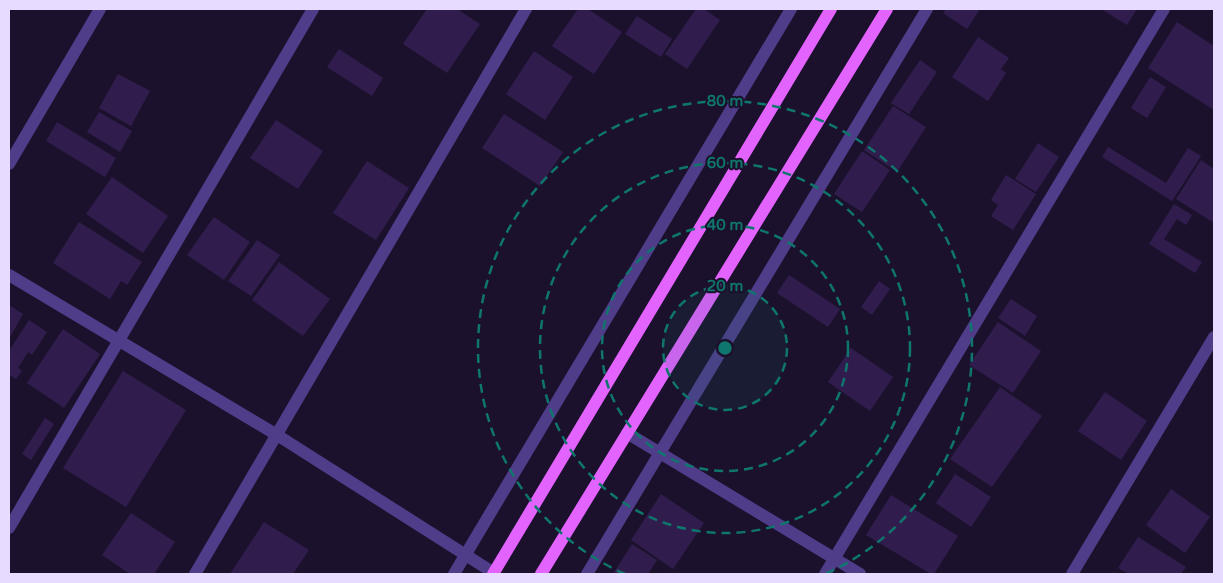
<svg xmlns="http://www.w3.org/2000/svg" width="1223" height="583" viewBox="0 0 1223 583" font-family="'Varela Round',sans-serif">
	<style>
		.building { fill: #301d4d }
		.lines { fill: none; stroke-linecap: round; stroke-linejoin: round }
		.minor { stroke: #4f3d8a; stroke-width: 12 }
		.primary { stroke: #e363ff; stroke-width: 12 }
		.ring { fill: none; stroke: #0f766e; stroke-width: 2.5; stroke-dasharray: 9 6 }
		.centre { fill: #0f766e; stroke: #1b112c; stroke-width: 2.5 }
		.ring-label { font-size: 15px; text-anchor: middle; font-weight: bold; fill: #0f766e; stroke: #1b112c; stroke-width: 4; stroke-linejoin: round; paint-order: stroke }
	</style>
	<rect width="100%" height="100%" fill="#1b112c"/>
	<!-- building -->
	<g class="building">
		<path d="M427,9H457L480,24L447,73L403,44Z"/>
		<path d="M578,9H588L622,32L594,74L552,46Z"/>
		<path d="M696,9H704L720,20L687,69L665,54Z"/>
		<path d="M946,9H980L967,29L943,13Z"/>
		<path d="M1101,9H1137L1127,25Z"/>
		<path d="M637,16L672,39L661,57L625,34Z"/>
		<path d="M1177,22L1214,46V110L1148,68Z"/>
		<path d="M978,37L1009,58L1001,69L1006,73L988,101L952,77Z"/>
		<path d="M339,49L383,78L372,96L327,67Z"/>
		<path d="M534,51L573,77L545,120L506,94Z"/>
		<path d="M920,60L937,72L909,114L891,103Z"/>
		<path d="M118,74L150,91L131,126L99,108Z"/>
		<path d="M1150,77L1166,87L1147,118L1131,108Z"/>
		<path d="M893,106L926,127L897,172L864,150Z"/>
		<path d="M99,112L132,131L120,152L87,132Z"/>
		<path d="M504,114L563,152L540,186L482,148Z"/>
		<path d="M276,120L323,151L298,189L250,158Z"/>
		<path d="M57,122L116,158L105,177L46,141Z"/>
		<path d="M1038,143L1059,157L1036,192L1015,179Z"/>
		<path d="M1108,147L1166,183L1188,148L1201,156L1172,201L1102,157Z"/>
		<path d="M862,151L890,170L862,212L834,194Z"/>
		<path d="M1201,160L1214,169V223L1176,199Z"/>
		<path d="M367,161L409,188L376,240L333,213Z"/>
		<path d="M1006,175L1036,194L1013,230L991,216L998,205L991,200Z"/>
		<path d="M112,177L168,216L143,253L86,214Z"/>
		<path d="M1174,204L1192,215L1186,225L1177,219L1164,239L1202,262L1195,273L1149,244Z"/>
		<path d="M214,217L250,242L224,280L187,255Z"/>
		<path d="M79,222L142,262L127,285L121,281L110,299L53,263Z"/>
		<path d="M257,240L280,255L251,296L228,281Z"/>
		<path d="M279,262L330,299L303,336L252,300Z"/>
		<path d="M789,275L840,309L828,327L777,293Z"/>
		<path d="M879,281L890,289L872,315L861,307Z"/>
		<path d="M1011,299L1037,316L1025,336L998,318Z"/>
		<path d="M9,305L23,314L9,339Z"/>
		<path d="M29,320L47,332L32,355L28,352L18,368L22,371L16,379L9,375V351Z"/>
		<path d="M998,322L1041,351L1013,393L969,365Z"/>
		<path d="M63,329L100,354L64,408L27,383Z"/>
		<path d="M851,348L893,377L870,411L828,382Z"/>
		<path d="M123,371L186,410L126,507L63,468Z"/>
		<path d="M1000,387L1042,416L992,487L950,459Z"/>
		<path d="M1105,392L1147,421L1121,460L1078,431Z"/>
		<path d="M45,418L54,424L31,460L22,454Z"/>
		<path d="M955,474L991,497L971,527L936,503Z"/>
		<path d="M1171,489L1210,517L1185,553L1146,525Z"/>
		<path d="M661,494L704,523L673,569L631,540Z"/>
		<path d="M891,495L958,536L934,574H931L866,535Z"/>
		<path d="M131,513L175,542L154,574H130L102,555Z"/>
		<path d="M264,522L309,550L293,574H230Z"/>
		<path d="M1138,537L1186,567L1181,574H1129L1118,568Z"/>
		<path d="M632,544L657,560L648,574H613Z"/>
	</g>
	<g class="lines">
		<!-- minor -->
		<g class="minor">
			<path d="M9,164L100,9"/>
			<path d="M9,275L277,435L494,573"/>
			<path d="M627,433L860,574"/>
			<path d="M9,528L313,9"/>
			<path d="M195,574L526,9"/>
			<path d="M454,574L791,9"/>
			<path d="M587,574L927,9"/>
			<path d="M825,574L1164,9"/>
			<path d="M1072,574L1214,337"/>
		</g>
		<!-- primary -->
		<g class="primary">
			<path d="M493,574L831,9"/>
			<path d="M541,574L887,9"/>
		</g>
	</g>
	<!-- distance rings -->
	<circle cx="725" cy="348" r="62" fill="#0f766e" fill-opacity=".12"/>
	<g class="ring">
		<circle cx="725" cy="348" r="62"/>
		<circle cx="725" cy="348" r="123"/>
		<circle cx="725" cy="348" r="185"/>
		<path d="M625 574A247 247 0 1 1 825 574"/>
	</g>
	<circle cx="725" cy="348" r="8" class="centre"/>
	<g class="ring-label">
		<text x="725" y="106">80 m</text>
		<text x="725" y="168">60 m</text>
		<text x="725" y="230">40 m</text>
		<text x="725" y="291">20 m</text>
	</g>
	<!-- border -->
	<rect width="1223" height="583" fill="none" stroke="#e7dcff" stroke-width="20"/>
</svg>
